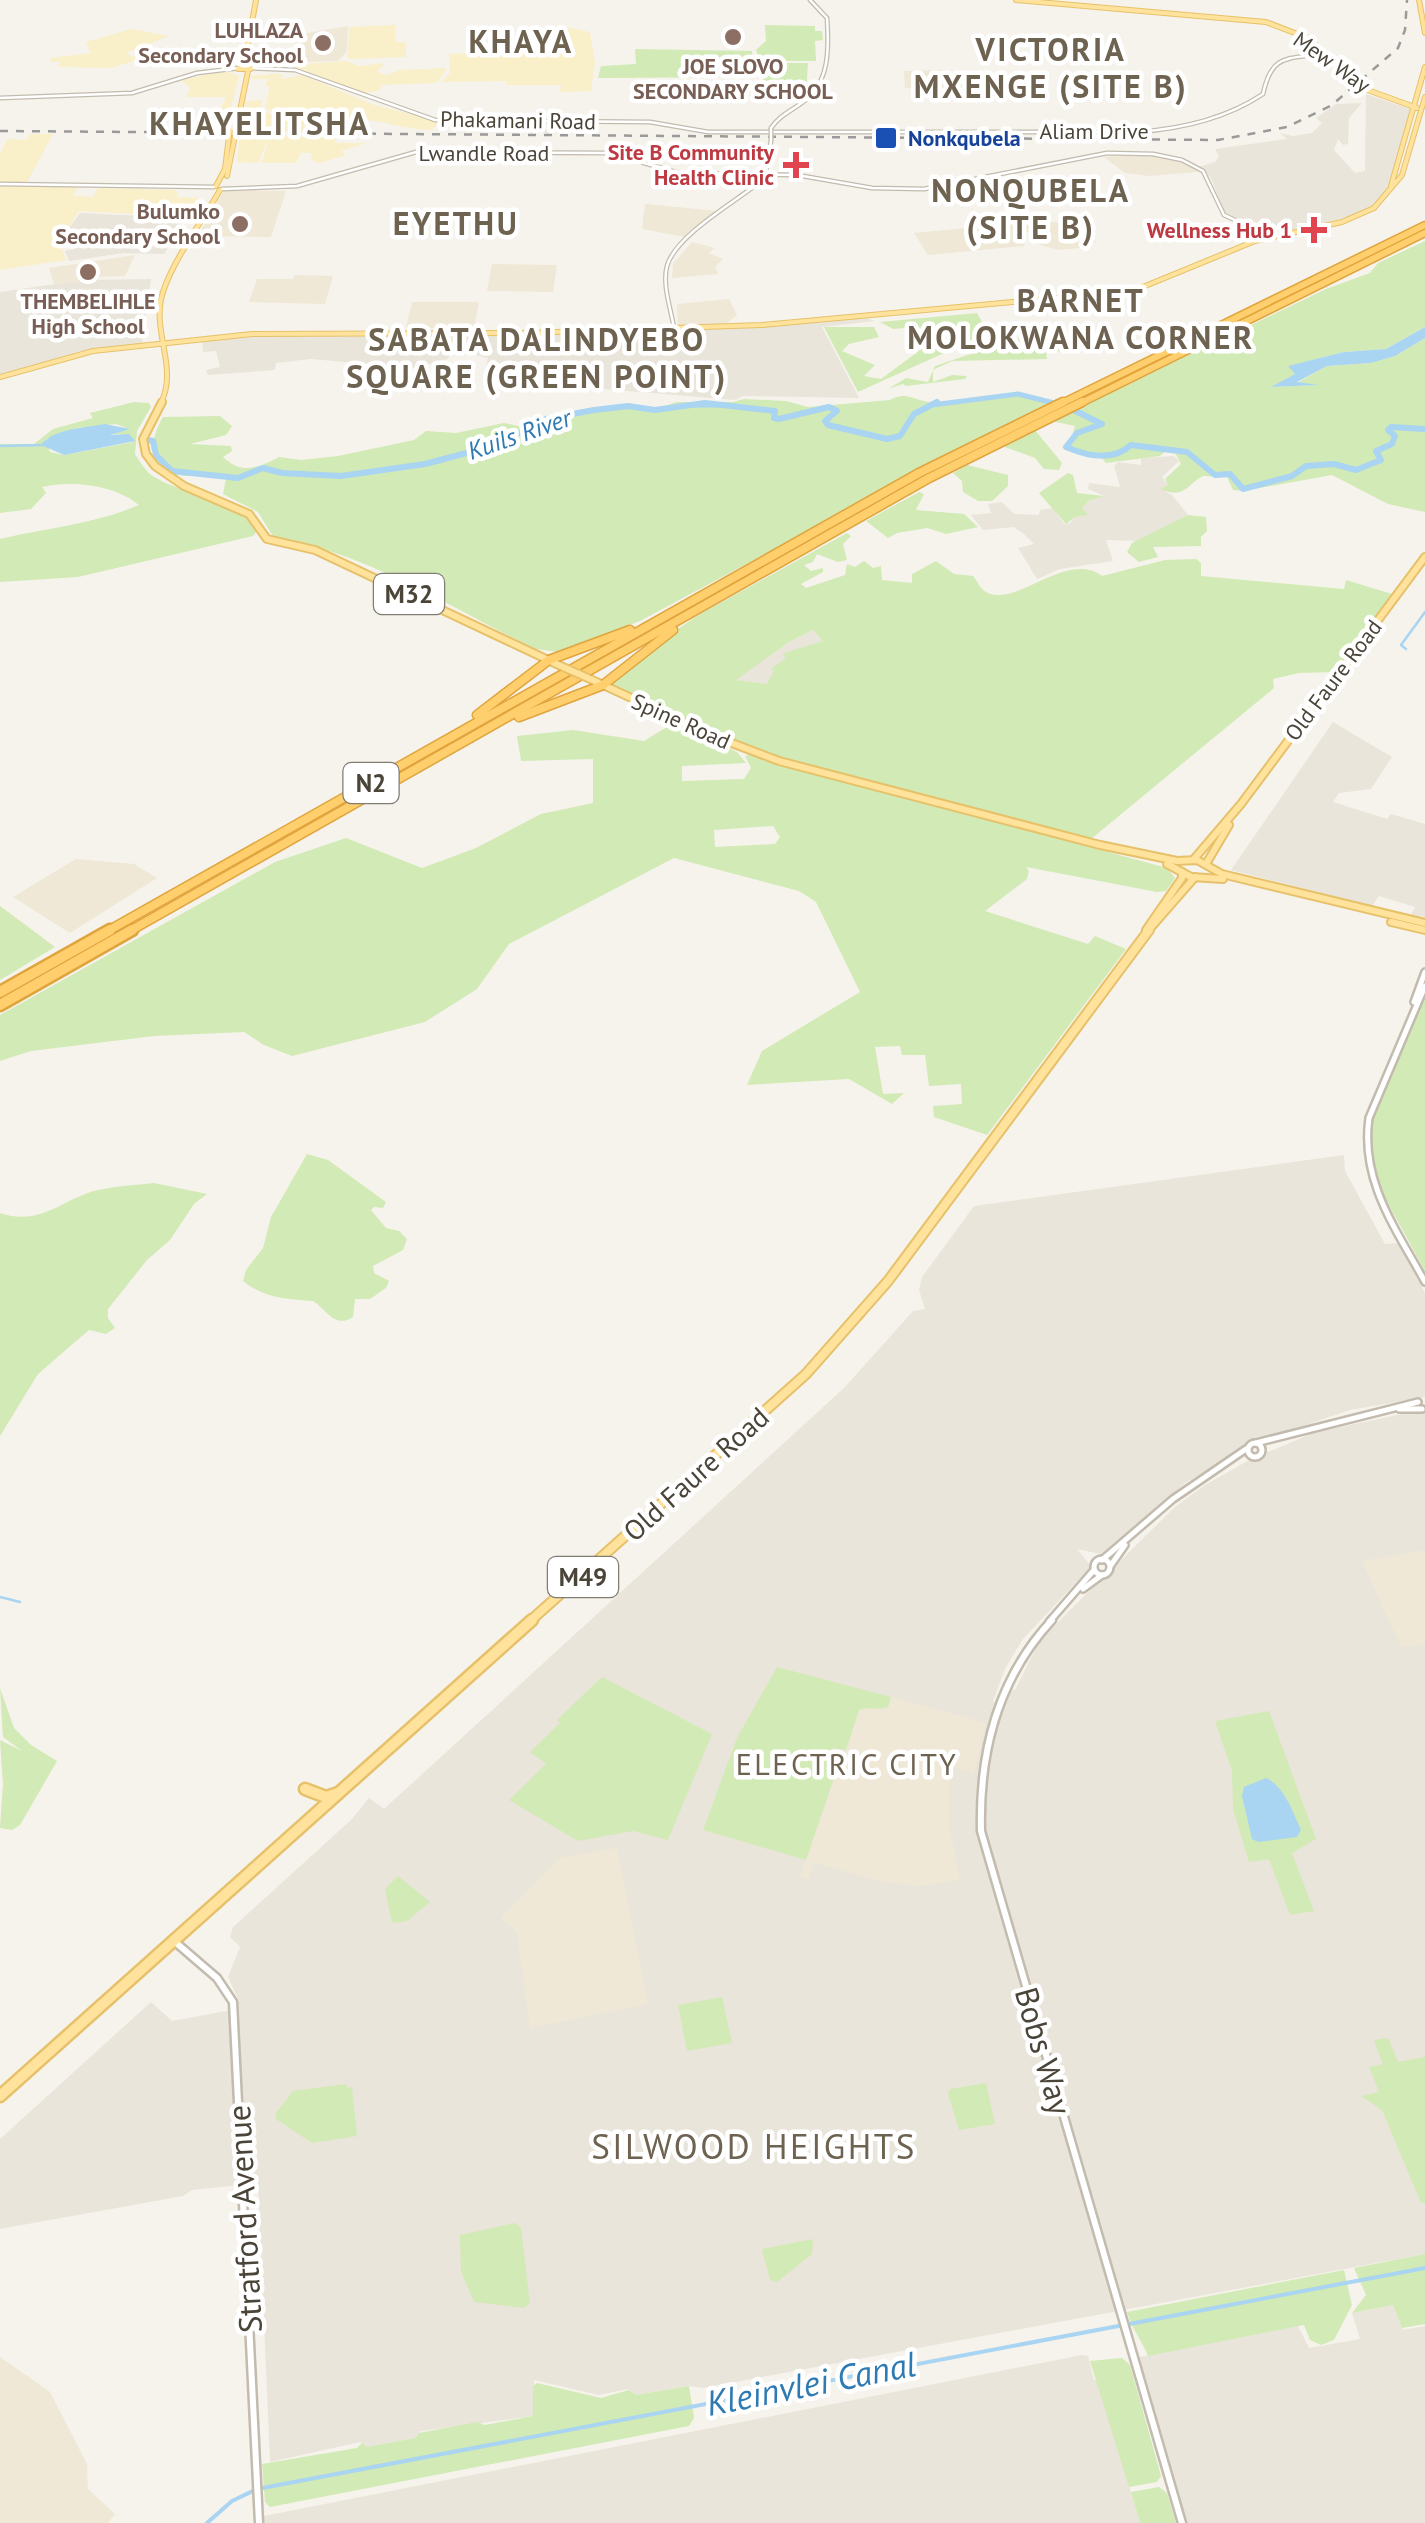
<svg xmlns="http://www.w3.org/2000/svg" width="1425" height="2523" viewBox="0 0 1425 2523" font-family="'PT Sans',sans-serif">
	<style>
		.residential { fill: #eae5da }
		.education { fill: #efe8d6 }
		.green { fill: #d2eab5; fill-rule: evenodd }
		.sand { fill: #f9efc9 }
		.water { fill: #a9d4f2 }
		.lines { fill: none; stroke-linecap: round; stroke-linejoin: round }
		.stream-far1 { stroke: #a9d4f2; stroke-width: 2.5 }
		.stream { stroke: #a9d4f2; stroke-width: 4 }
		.river-far1 { stroke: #a9d4f2; stroke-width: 5 }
		.river { stroke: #a9d4f2; stroke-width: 6 }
		.minor-far2-casing { stroke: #c2bbae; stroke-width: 5 }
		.minor-far1-casing { stroke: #c2bbae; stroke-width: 10 }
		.minor-casing { stroke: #c2bbae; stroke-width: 11 }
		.major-far3-casing { stroke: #e6c16a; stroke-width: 6 }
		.major-far2-casing { stroke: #e6c16a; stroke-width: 10 }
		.major-far1-casing { stroke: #e6c16a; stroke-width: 12 }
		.major-casing { stroke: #e6c16a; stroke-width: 15 }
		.highway-far2-casing { stroke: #e0a43c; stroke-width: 9 }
		.highway-far1-casing { stroke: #e0a43c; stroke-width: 11 }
		.highway-casing { stroke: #e0a43c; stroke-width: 15 }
		.minor-far2 { stroke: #fff; stroke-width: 2.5 }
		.minor-far1 { stroke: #fff; stroke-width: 5 }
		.minor { stroke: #fff; stroke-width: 6 }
		.major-far3 { stroke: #ffe39c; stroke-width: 4 }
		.major-far2 { stroke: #ffe39c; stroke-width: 6 }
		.major-far1 { stroke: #ffe39c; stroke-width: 8 }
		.major { stroke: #ffe39c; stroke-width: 10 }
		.highway-far2 { stroke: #ffcf6e; stroke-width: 6 }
		.highway-far1 { stroke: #ffcf6e; stroke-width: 8 }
		.highway { stroke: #ffcf6e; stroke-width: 10 }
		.rail { stroke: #9a9a9a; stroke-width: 2.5; stroke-dasharray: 8 8; stroke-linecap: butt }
		.minor-bridge-casing { stroke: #c2bbae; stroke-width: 5; stroke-linecap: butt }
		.major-bridge-far1-casing { stroke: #e6c16a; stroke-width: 6; stroke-linecap: butt }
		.major-bridge-casing { stroke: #e6c16a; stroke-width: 10; stroke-linecap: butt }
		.minor-bridge { stroke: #fff; stroke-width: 2.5 }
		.major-bridge-far1 { stroke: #ffe39c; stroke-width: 4 }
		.major-bridge { stroke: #ffe39c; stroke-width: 6 }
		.education-dot { fill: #8d6e63; stroke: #fff; stroke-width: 4 }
		.transit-dot { fill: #1a4fb4; stroke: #fff; stroke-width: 4 }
		.health-dot { fill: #e0444e; stroke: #fff; stroke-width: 4 }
		.labels { text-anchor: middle; stroke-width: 9; stroke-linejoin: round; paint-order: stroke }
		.far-education-label { font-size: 22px; font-weight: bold; fill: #785e54; stroke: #fff; text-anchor: end }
		.far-street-label { font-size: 22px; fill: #4b4439; stroke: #fff }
		.far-transit-label { font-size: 22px; font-weight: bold; fill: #164399; stroke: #fff; text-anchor: start }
		.far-health-label { font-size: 22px; font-weight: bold; fill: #be3a42; stroke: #fff; text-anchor: end }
		.far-water-label { font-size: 25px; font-style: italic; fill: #2e7ab2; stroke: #fff }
		.shield { fill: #fff; stroke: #817c74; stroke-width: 2.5 }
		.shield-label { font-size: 25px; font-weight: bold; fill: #4b4439 }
		.street-label { font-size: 28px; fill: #4b4439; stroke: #fff }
		.neighbourhood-label { font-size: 30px; letter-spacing: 2.5px; fill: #6e6250; stroke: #fff }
		.far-district-label { font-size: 32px; font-weight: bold; letter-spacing: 2.5px; fill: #6e6250; stroke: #fff }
		.near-street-label { font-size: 32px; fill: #4b4439; stroke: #fff }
		.near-neighbourhood-label { font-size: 35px; letter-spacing: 2.5px; fill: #6e6250; stroke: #fff }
		.near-water-label { font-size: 35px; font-style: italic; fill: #2e7ab2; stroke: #fff }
	</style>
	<rect width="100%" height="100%" fill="#f6f3ec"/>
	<!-- residential -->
	<g class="residential">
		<path d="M1366,94L1410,109L1388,189L1374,205L1348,217L1274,235L1224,212L1211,178L1199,167L1215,162L1219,156L1215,149L1287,139L1280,133L1293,136L1312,133L1322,123L1316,118L1336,104L1362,103L1349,118L1348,144L1343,145L1338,139L1334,150L1355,173L1365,171Z"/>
		<path d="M468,122L589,123L588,133L458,132L467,129Z"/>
		<path d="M80,213L186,218L164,254L124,253L69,261L65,251L74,249L76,241L68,240L72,233L67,231Z"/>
		<path d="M151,279L142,344L79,351L0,377V292L83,280Z"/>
		<path d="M867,318L875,321L822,327L859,398L743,396L735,400L592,388L590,384L484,372L488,358L475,355H450L448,359L414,368L311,359L276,363L275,370L208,375L206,370L220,367L216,351L203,352L202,340L292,332L526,335L773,326Z"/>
		<path d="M1174,456L1179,461L1162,477L1168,485L1161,489L1172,495L1188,515L1138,541L1106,540L1113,561L1060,569L1037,579L1018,548L1034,544L1024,534L1014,527L983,530L971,515L991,513L988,504L1002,502L1014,514L1039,515L1040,510L1053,508L1064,524L1070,523L1075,517L1089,515L1082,509L1088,501L1104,496L1088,489L1089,483L1120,487L1114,466L1118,462L1141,465V458Z"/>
		<path d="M813,630L824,641L786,659L767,684L734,680L789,642Z"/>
		<path d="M1333,722L1392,757L1371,789L1339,793L1333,802L1387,819L1391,814L1425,824V917L1411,915L1415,907L1379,896L1372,906L1231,870Z"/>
		<path d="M1344,1155L1345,1171L1385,1244L1398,1243L1425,1293V1397L1350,1410L1261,1440L1185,1483L1105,1555L1077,1549L1094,1570L1087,1571L1023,1639L1005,1669L993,1701L1000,1704L1007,1688L1015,1690L1039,1642L1069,1611L1175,1507L1205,1485L1249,1460L1313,1433L1425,1409V2254L703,2388L689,2386L636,2395L628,2389L599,2395L534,2380V2416L421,2431L415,2438L367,2447L360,2442L270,2462L258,2183L192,2190L183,2196L0,2229V2139L151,2002L172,2021L232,2010V2003L239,2001L228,1977L240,1947L230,1937L233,1927L351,1820L369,1798L384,1809L845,1387L913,1311L925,1309L919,1290L922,1277L974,1206Z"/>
		<path d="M1393,2305L1403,2330L1425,2326V2523H1183L1134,2358L1298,2326L1309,2348L1360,2339L1352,2313Z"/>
		<path d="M1082,2355L1088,2356L1094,2380L1098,2379L1140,2523H259V2517Z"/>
	</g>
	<!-- education -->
	<g class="education">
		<path d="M348,26L347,51L338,61L298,62L301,34Z"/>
		<path d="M945,70L946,77L993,78L994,89L905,88L904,71Z"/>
		<path d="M1145,154L1192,165L1198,172L1149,176L1125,173L1104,157Z"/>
		<path d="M228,190L286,191L271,237L198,236L223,192Z"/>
		<path d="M645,204L718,211L685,237L642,229Z"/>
		<path d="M1048,222L1083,224L1096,242L1089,243L1091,247L1057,250L1032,242V237Z"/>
		<path d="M1019,223L1034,227L1026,234L1024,246L928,255L914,233Z"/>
		<path d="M692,242L715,248L709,253L723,259L715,267L718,274L672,278L673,264Z"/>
		<path d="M135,255L125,276L100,277L97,281L54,284L49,268Z"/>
		<path d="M492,264L557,265L553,292L487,291Z"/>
		<path d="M295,275L333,276L325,304L249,302L257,279H293Z"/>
		<path d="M729,299L737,315L726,324L678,325L677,304Z"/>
		<path d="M412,302H479L474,329L406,328Z"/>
		<path d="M76,859L134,864L157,878L70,933L13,897Z"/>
		<path d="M1425,1550V1644L1401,1647L1362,1561Z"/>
		<path d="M891,1697L986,1723L974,1773L953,1767L949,1787V1826L960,1880L919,1886L885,1882L814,1863L808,1879L800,1876L859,1710L869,1707L881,1710L888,1707Z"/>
		<path d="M617,1848L648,2004L530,2028L517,1932L501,1918L559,1858Z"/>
		<path d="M0,2357L50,2392L87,2464L88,2489L115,2514L108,2523H0Z"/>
	</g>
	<!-- green -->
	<g class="green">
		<path d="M765,25L815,26V31H822L823,40L815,41L816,61H760L756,50L766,41Z"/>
		<path d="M635,49L752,51L753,77L598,78L601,66L636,64Z"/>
		<path d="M766,63H808L806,95L793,98V86H762Z"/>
		<path d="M1425,241V327L1386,349L1344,352L1289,366L1295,374L1272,387L1318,385L1297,383L1327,366L1371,363L1395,356L1425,338V512L1388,504L1332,475L1243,491L1233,490L1227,477L1203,476C1187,484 1185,500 1160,489L1168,485L1165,479L1181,464L1175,453L1166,451L1160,456L1106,463L1103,460L1107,455L1086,456L1068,449L1075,426L1051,421L1326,289L1370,273L1378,263Z"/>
		<path d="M977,313L988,333L858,392L824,327H874L879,337L849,344L842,351L875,365L864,376L881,379L927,345L904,328L893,329L880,322Z"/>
		<path d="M1058,333L1043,344L1067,351L1046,352L1047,359L952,361L933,370V382L952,375L967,376L965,379L906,386L903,384L888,389L906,378L928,382L935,366L994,346L993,342Z"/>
		<path d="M1019,393L1056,403L979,439L640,621L558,652L536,649C454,610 363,550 274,538L258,512L223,494L226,479C209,472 194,478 178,475C145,467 150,439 163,417L220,416L232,426L226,435L190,444L231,446L232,451L223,457C242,475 258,468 279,457L301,460L338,456L414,440L426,431L456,433L504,423L523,427L544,418L619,406L655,410L676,402H733L744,399L786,401L808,407L890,400C906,391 913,400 929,402C944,404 999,395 1019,393Z"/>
		<path d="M134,402L149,403L151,407L137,431L135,454C139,460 144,469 150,474C176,494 241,499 257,531L253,536L78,577L0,582V539C47,528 95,524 139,505C115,485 72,480 42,487L46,493L31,509L0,513V444H34L53,429L93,418L90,413ZM116,424L129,429L108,434L129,435L133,442L64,455L50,452L46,439L77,428Z"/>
		<path d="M1035,430L1062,463L1059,470L1044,469L1035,458L1002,446Z"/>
		<path d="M967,465L1008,475V486L992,501H978L963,492L962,481L953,473Z"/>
		<path d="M1068,473L1073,475L1077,493L1104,496L1088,501L1082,509L1089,515L1075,517L1066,524L1039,493Z"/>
		<path d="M919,492L924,494L916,510L964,514L978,527L946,534L927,528L897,533L888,538L866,521Z"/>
		<path d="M1188,515L1206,517L1207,531L1201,537V546L1153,547L1158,557L1139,562L1127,552L1132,543Z"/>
		<path d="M847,533L851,536L843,544L847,560L838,562L817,554L813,562L804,565L811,571L823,568V572L801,584L806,588L845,575L847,564L855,567L864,561L873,568L881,566L882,580L912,583V574L936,561L954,574L973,576C977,580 978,585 982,589C1010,615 1065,548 1102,576L1165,560L1196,559L1201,563V576L1344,589L1346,580L1392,594L1336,672L1299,673L1273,679L1274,688L1091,839L768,754L728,740L610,685L664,638L702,613ZM813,630L823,641L784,653L785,659L771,669L774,671L767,684L736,680L789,642Z"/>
		<path d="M675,722L737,752L746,763L682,766V781L744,779L751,768L745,756L750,755L1167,868L1175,878L1166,891L1157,892L1026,867L1029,871L1027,879L985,911L1088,944L1095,936L1126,949L987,1135L934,1117L933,1106L962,1104L961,1084L929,1086L925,1055H902L900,1046L875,1047L883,1094L904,1093L892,1104L849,1079L747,1085L762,1051L860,992L816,902L799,891L674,858L509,944L477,989L425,1022L292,1056L264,1045L244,1032L154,1036L31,1051L0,1061V1015L275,862L346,838L422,868L476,848L541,814L593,803V759L521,761L517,736L573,730L644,741ZM773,826L780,837L775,844L715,847L714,830Z"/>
		<path d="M0,906L55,947L0,980Z"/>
		<path d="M1425,995V1271L1379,1187L1373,1165L1370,1127Z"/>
		<path d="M307,1154L328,1160L386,1202L383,1208L374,1207L371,1210L386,1228L399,1231L407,1239L403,1250L373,1266L374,1273L389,1281L386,1288L370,1299H355L353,1317C335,1329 327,1310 313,1301C287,1299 264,1298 243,1281L246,1270L263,1248L271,1217Z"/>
		<path d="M154,1183L207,1194L194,1204L170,1240L147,1260L108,1309V1318L115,1328L106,1334L89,1330L38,1374L0,1436V1213C42,1227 63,1198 98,1190C117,1186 136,1185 154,1183Z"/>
		<path d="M777,1667L891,1697L888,1707C878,1711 870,1706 859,1710L846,1750L833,1748L826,1769L836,1772L806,1860L703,1830L737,1738Z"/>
		<path d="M602,1677L712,1734L668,1840L633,1831L578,1841L509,1800L546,1764L530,1752L560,1723L557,1720Z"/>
		<path d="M0,1688L14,1728L31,1745L57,1761L20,1825L12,1830L0,1828L3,1784L0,1740L22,1751L3,1737Z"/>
		<path d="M1269,1711L1316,1839L1292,1853L1314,1911L1290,1915L1269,1859L1249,1862L1233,1809L1232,1771L1215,1721Z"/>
		<path d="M398,1876L430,1902L407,1921L392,1923L385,1889Z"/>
		<path d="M722,1997L732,2043L687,2051L678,2005Z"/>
		<path d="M1388,2038L1398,2062L1425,2057V2203H1421L1382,2110L1361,2096L1379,2092L1369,2067L1383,2064L1374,2040Z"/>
		<path d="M986,2083L995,2124L959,2130L948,2094L950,2089Z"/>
		<path d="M346,2084L347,2088L352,2087L357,2136L312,2143L276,2119V2113L293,2091Z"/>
		<path d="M515,2223L521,2228L530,2304L524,2308L474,2302L461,2271L460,2235Z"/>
		<path d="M813,2239L812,2254L777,2282L770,2280L762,2249Z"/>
		<path d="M1425,2254V2324L1402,2328L1393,2305L1352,2313L1366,2295L1354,2268Z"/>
		<path d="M1344,2270L1352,2305L1334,2340L1321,2345L1310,2340L1304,2325L1148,2356C1142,2340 1132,2330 1127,2312Z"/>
		<path d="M1122,2358L1130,2365L1161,2476L1157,2482L1129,2487L1090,2361Z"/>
		<path d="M537,2383L601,2398L629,2390L636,2395L689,2386L694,2418L689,2426L270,2507L265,2502L262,2464L357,2448L362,2443L367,2447L415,2438L419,2433L477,2422L485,2425L533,2416V2386Z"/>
		<path d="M1159,2487L1167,2493L1176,2523H1140L1131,2492Z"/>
	</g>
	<!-- sand -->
	<g class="sand">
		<path d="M395,25V42H406V57L348,59L349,27Z"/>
		<path d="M567,27L590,32L595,63L591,91L560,92L561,85H506V81L441,82L450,73L449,54L564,50L562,34L567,33Z"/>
		<path d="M131,29L169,36L126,53L139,59L112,68L60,67L59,62H51L50,58L91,53L86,42Z"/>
		<path d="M347,61L359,66L385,63L377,72L386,75L400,70L445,68V72L436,83L381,85L380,90L361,94L289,65Z"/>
		<path d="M225,71L239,76L225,132H209L226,97H187L190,87L181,80Z"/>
		<path d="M274,74H282V79L302,75L374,105L440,121L432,130C405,130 383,120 357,119L359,109L347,133L239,132L246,101L262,100L261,110L284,119L265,108L270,85L265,87L268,79H251V76Z"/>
		<path d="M30,134H53L27,182H0V153L8,139L27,140Z"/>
		<path d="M240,134L336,138L335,143H367L341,151L346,155L319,163L311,159L312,153H301L296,163H262L269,137L258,163L237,162Z"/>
		<path d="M0,186L78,187L73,196L93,197L98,188L176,190L178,197L198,198L188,217L79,211L66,231L71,232L62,250L66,260L0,270Z"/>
	</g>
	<!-- water -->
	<g class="water">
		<path d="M1425,327V338L1395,356L1371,363L1327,366L1297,382L1319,385L1271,387L1295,374L1288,366L1344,352L1386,349Z"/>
		<path d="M105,424L130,429L110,435L129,434L135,441L64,455L41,445C54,428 85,428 105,424Z"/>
		<path d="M1266,1778C1284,1786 1293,1812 1301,1830L1297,1837L1258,1842L1252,1839L1242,1796L1244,1787Z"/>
	</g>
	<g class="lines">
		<!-- stream-far1 -->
		<g class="stream-far1">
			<path d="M0,446L43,445"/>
			<path d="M1406,649L1401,645L1425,612"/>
			<path d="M0,1597L20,1602"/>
		</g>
		<!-- stream -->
		<path class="stream" d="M207,2523L232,2501L257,2489L1425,2268"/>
		<!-- river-far1 -->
		<g class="river-far1">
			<path d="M692,405H720"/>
			<path d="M932,405L1018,394L1062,405"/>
		</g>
		<!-- river -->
		<g class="river">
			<path d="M1057,402L1102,424L1077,433L1066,447C1087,456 1113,462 1131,445L1187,452L1215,475L1230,474L1243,489L1292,476L1306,466L1334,464L1356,470L1381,460L1376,451L1392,444L1395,436L1388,430L1391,427L1425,429"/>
			<path d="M148,440L153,441L156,455L172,471L238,478L263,468L282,473L341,476L425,464L493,446L546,419L594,410L628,406L655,410L705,403L775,411L774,418L779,419L829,407L837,411L825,421L828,425L887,439L900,436L914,414L937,402"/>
		</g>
		<defs>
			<g id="minor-far2">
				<path d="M251,68L295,70L435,120L650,122L708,132H1137C1180,129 1227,118 1263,94C1272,52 1288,60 1326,53"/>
				<path d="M0,98L132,93L197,73L239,68"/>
				<path d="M771,128C780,115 791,111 803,102C830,83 829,48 827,18L810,0"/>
				<path d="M609,153L679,173L797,175L872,188L924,189L1107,153L1153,154L1182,160L1203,171L1224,215L1272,237"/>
				<path d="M0,184L214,187"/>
				<path d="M222,189L297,186L416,152L609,153"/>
				<path d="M674,328C671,309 662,285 667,266C676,234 739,200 765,178L771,141"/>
			</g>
			<g id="minor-far1">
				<path d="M1425,986L1369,1118C1360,1181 1396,1229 1425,1282"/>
				<path d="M1414,1002L1425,972"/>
				<path d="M1399,1409H1422"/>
				<circle cx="1255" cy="1450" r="7"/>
				<path d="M1256,1443L1418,1402"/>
				<circle cx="1102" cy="1567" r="8"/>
				<path d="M1102,1560L1173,1499L1246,1449"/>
				<path d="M1111,1565L1125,1545"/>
				<path d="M1083,1589L1102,1575"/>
				<path d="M1049,1622L1094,1570"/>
			</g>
			<g id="minor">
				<path d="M1052,1620C998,1678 979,1753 981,1831L1182,2523"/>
				<path d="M174,1941L217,1978L233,2002L259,2523"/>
			</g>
			<g id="major-far3">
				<path d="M1016,0L1266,22L1308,38L1353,77"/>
				<path d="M1419,0L1425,33"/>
				<path d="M244,66L256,0"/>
				<path d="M246,66L251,69H238Z"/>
				<path d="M1365,89L1417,108"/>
				<path d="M236,130L248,71"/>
				<path d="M227,176L235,136"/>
				<path d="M216,186L225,169L229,136"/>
				<path d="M1391,186L1425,67"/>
				<path d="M0,377L93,351L252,334L526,333L762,325L1133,291L1255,241L1342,222L1374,208L1402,175L1425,97"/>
				<path d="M160,405C180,367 150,332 163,292C173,260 203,220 220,190"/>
			</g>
			<g id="major-far2">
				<path d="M162,402L143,439L146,454L155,466L184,486L249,514L267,539L315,550L563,667"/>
				<path d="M588,678L716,737L779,761L1100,845L1177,861L1197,860L1222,874L1425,923"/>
				<path d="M1194,859L1241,804L1425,557"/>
				<path d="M1167,864L1191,877L1223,879"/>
				<path d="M1206,864L1229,825"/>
				<path d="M1391,922L1425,930"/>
				<path d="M1146,930L1182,878V872"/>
				<path d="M1147,932L1195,877"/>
			</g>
			<path id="major-far1" d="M529,1622L806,1374L888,1281L1149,930"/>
			<g id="major">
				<path d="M305,1789L326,1797L338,1793"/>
				<path d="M0,2096L532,1620"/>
			</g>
			<g id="highway-far2">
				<path d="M1058,405L1425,225"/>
				<path d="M1077,405L1425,233"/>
			</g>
			<g id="highway-far1">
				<path d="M477,715L549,660L630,630"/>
				<path d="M519,717L603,685L673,630"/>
				<path d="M106,932L919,473L1063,402"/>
				<path d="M128,932L929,478L1082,402"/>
			</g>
			<g id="highway">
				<path d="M0,992L110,930"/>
				<path d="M0,1005L132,930"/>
			</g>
		</defs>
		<!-- minor-far2 casing -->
		<use href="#minor-far2" class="minor-far2-casing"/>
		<!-- minor-far1 casing -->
		<use href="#minor-far1" class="minor-far1-casing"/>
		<!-- minor casing -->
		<use href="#minor" class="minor-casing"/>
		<!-- major-far3 casing -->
		<use href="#major-far3" class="major-far3-casing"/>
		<!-- major-far2 casing -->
		<use href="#major-far2" class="major-far2-casing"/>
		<!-- major-far1 casing -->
		<use href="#major-far1" class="major-far1-casing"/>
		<!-- major casing -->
		<use href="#major" class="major-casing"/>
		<!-- highway-far2 casing -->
		<use href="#highway-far2" class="highway-far2-casing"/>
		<!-- highway-far1 casing -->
		<use href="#highway-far1" class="highway-far1-casing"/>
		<!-- highway casing -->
		<use href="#highway" class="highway-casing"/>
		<!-- minor-far2 -->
		<use href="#minor-far2" class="minor-far2"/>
		<!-- minor-far1 -->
		<use href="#minor-far1" class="minor-far1"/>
		<!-- minor -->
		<use href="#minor" class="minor"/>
		<!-- major-far3 -->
		<use href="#major-far3" class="major-far3"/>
		<!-- major-far2 -->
		<use href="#major-far2" class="major-far2"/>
		<!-- major-far1 -->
		<use href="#major-far1" class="major-far1"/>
		<!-- major -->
		<use href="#major" class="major"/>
		<!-- highway-far2 -->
		<use href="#highway-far2" class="highway-far2"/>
		<!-- highway-far1 -->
		<use href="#highway-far1" class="highway-far1"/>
		<!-- highway -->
		<use href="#highway" class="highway"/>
		<!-- rail -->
		<path class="rail" d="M0,131L1218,140L1287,127L1332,105L1398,48L1405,30L1407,0"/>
		<defs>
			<path id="minor-bridge" d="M771,128V141"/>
			<g id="major-bridge-far1">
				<path d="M1353,77L1368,87"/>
				<path d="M229,136L230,130"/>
			</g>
			<path id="major-bridge" d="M563,667L588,678"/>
		</defs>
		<!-- minor-bridge casing -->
		<use href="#minor-bridge" class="minor-bridge-casing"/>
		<!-- major-bridge-far1 casing -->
		<use href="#major-bridge-far1" class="major-bridge-far1-casing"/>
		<!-- major-bridge casing -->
		<use href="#major-bridge" class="major-bridge-casing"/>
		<!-- minor-bridge -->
		<use href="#minor-bridge" class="minor-bridge"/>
		<!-- major-bridge-far1 -->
		<use href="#major-bridge-far1" class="major-bridge-far1"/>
		<!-- major-bridge -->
		<use href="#major-bridge" class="major-bridge"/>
	</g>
	<!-- markers -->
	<g class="education-dot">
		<circle cx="733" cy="37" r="10"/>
		<circle cx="323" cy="43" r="10"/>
		<circle cx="240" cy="224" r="10"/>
		<circle cx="88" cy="272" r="10"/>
	</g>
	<rect class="transit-dot" x="874" y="126" width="24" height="24" rx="5"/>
	<g class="health-dot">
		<path d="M791 150h10v10h10v10h-10v10h-10v-10h-10v-10h10z"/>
		<path d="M1309 215h10v10h10v10h-10v10h-10v-10h-10v-10h10z"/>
	</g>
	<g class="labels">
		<!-- far-education labels -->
		<g class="far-education-label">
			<text x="303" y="38">LUHLAZA<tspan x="303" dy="25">Secondary School</tspan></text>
			<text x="733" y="74" text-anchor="middle">JOE SLOVO<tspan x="733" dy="25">SECONDARY SCHOOL</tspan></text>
			<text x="220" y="219">Bulumko<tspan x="220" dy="25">Secondary School</tspan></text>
			<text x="88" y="309" text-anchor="middle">THEMBELIHLE<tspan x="88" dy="25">High School</tspan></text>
		</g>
		<!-- far-street labels -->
		<g class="far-street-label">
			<text transform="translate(1332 62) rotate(35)" y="8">Mew Way</text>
			<text transform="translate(518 120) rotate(1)" y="8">Phakamani Road</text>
			<text x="1094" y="139">Aliam Drive</text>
			<text x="484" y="161">Lwandle Road</text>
			<text transform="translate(1333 680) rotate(-53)" y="8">Old Faure Road</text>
			<text transform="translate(681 721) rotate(24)" y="8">Spine Road</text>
		</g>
		<!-- far-transit labels -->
		<g class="far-transit-label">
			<text x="908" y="146">Nonkqubela</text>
		</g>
		<!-- far-health labels -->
		<g class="far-health-label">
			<text x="774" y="160">Site B Community<tspan x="774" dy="25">Health Clinic</tspan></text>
			<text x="1292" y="238">Wellness Hub 1</text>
		</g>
		<!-- far-water labels -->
		<g class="far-water-label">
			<text transform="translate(519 434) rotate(-19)" y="9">Kuils River</text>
		</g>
		<!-- shield labels -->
		<g class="shield">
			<rect x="374" y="574" width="70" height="40" rx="8"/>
			<rect x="343.5" y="763" width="55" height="40" rx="8"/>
			<rect x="548" y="1557" width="70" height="40" rx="8"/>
		</g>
		<g class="shield-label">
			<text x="409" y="603">M32</text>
			<text x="371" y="792">N2</text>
			<text x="583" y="1586">M49</text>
		</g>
		<!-- street labels -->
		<g class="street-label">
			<text transform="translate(696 1474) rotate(-42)" y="10">Old Faure Road</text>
		</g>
		<!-- neighbourhood labels -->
		<g class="neighbourhood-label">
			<text x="847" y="1775">ELECTRIC CITY</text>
		</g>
		<!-- far-district labels -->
		<g class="far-district-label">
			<text x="521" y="53">KHAYA</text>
			<text x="1051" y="61">VICTORIA<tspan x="1051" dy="37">MXENGE (SITE B)</tspan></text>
			<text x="260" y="135">KHAYELITSHA</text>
			<text x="1031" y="202">NONQUBELA<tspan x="1031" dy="37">(SITE B)</tspan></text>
			<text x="456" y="235">EYETHU</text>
			<text x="1081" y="312">BARNET<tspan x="1081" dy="37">MOLOKWANA CORNER</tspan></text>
			<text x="537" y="351">SABATA DALINDYEBO<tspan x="537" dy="37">SQUARE (GREEN POINT)</tspan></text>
		</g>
		<!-- near-street labels -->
		<g class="near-street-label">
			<text transform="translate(1043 2051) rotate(74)" y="11">Bobs Way</text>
			<text transform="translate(245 2219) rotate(-93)" y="11">Stratford Avenue</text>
		</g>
		<!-- near-neighbourhood labels -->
		<g class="near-neighbourhood-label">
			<text x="754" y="2159">SILWOOD HEIGHTS</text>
		</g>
		<!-- near-water labels -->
		<g class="near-water-label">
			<text transform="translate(811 2384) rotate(-11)" y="12">Kleinvlei Canal</text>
		</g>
	</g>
</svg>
